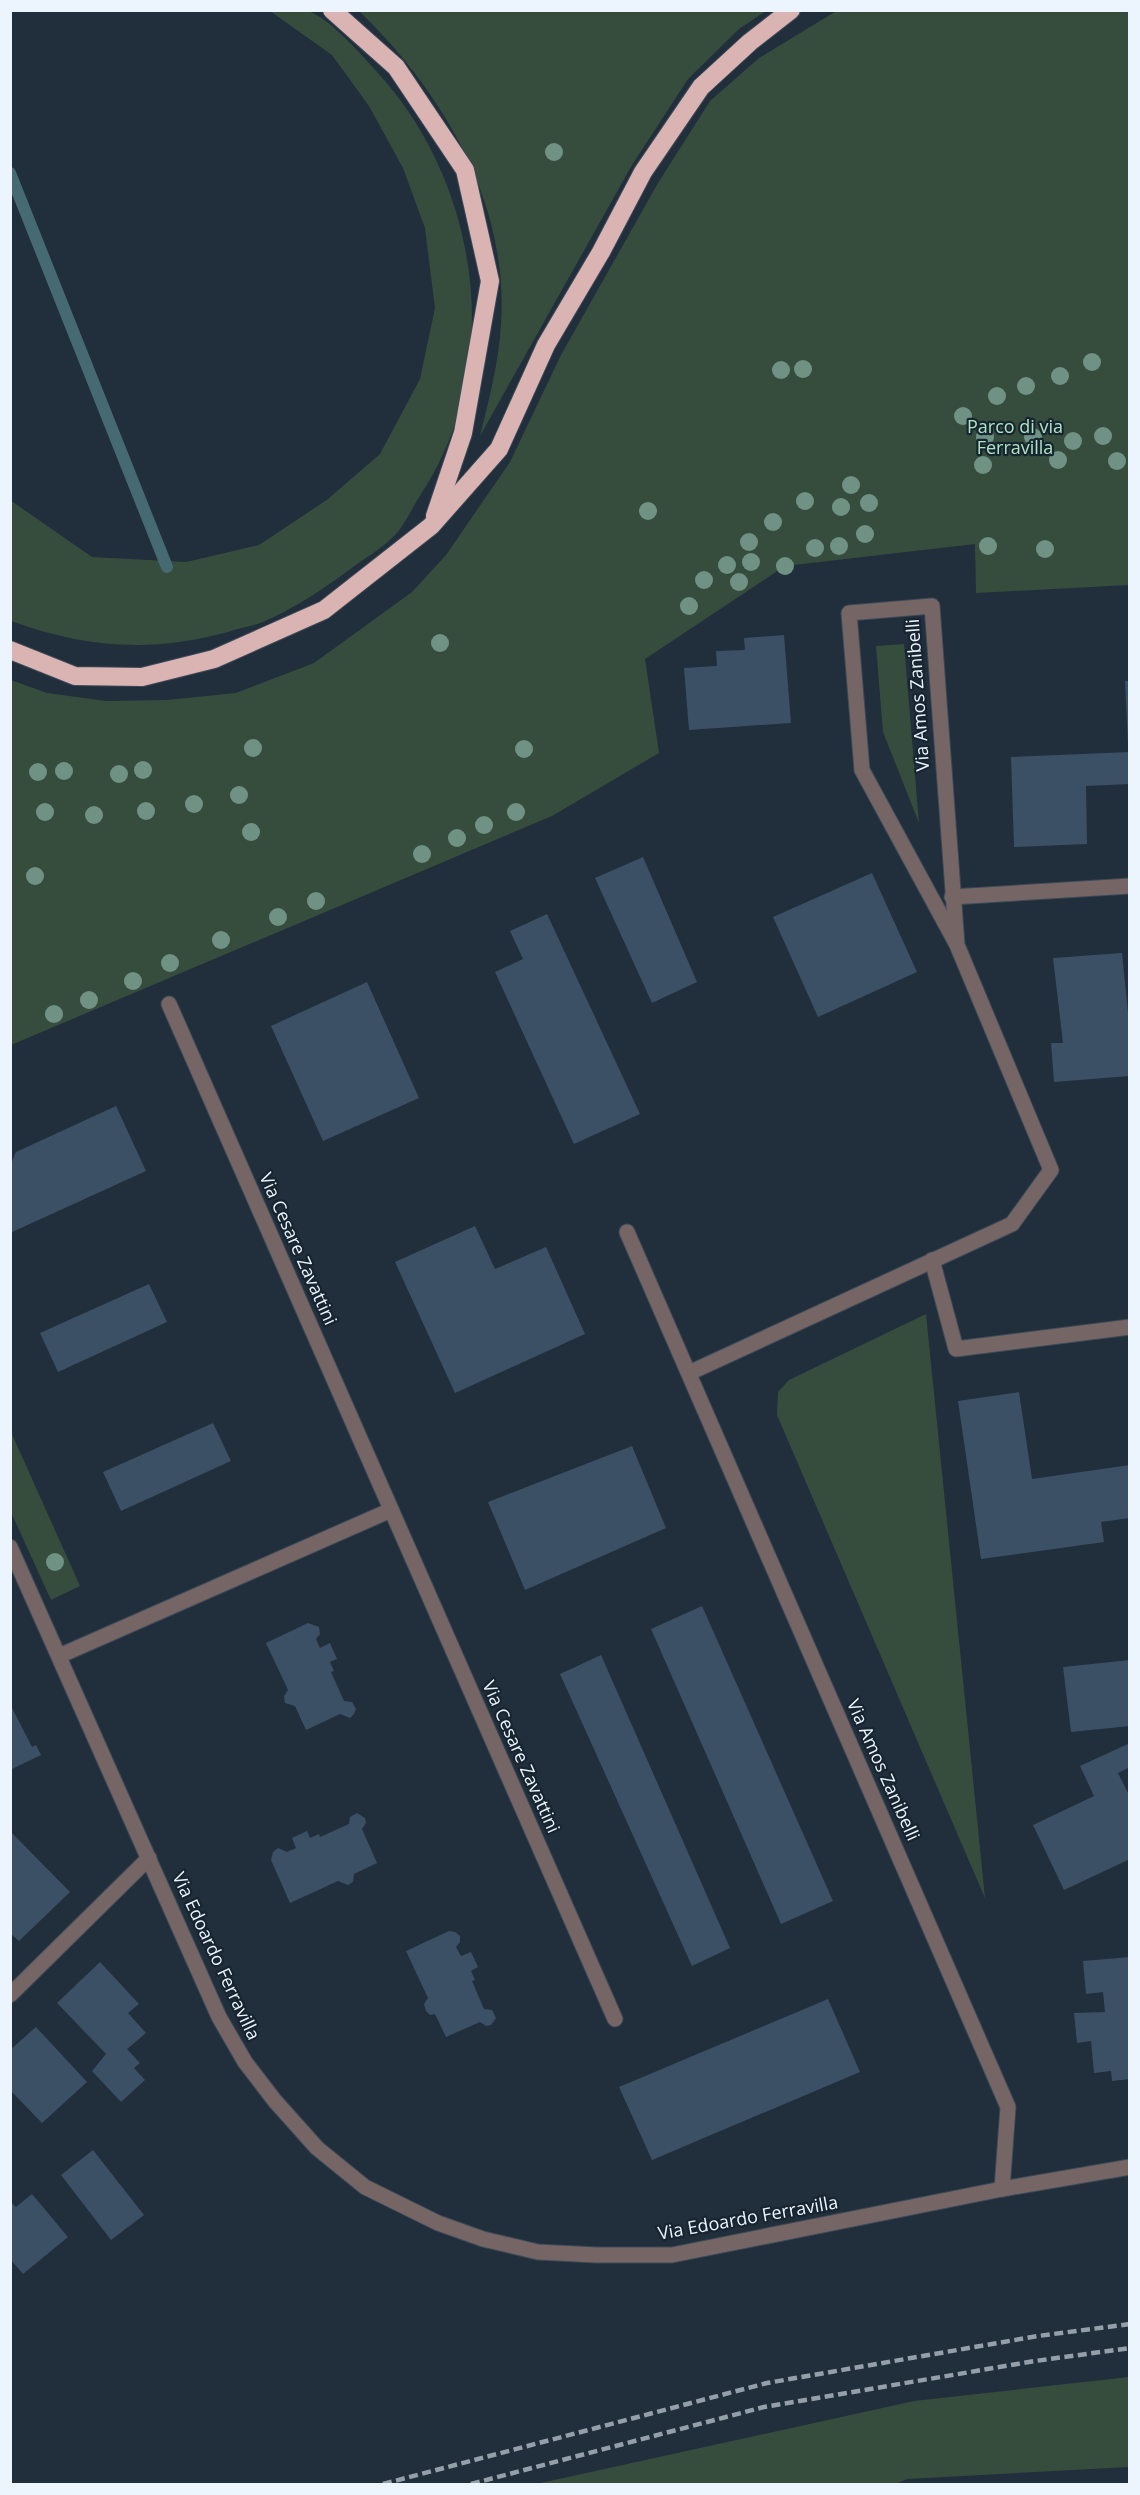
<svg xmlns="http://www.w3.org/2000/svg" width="1140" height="2495" viewBox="0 0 1140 2495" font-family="'Open Sans',sans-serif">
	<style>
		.green { fill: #364d3e }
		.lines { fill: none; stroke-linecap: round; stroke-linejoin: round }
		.stream { stroke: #456a72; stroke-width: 12 }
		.building { fill: #3b5065 }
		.street-casing { stroke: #3d4a57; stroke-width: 17 }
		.highway-casing { stroke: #3d4a57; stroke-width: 20 }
		.street { stroke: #756665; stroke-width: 15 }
		.highway { stroke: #dab4b3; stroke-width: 18 }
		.rail { stroke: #959faa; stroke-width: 4.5; stroke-dasharray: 9 4.5; stroke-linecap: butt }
		.tree { fill: #6f9285 }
		.labels { text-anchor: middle; stroke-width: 4.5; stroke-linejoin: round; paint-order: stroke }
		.park-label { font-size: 18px; fill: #aee4c0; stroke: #172531 }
		.street-label { font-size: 18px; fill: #ecf5fe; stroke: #172531 }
	</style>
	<rect width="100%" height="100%" fill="#212e3c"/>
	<!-- green -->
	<g class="green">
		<path d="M838,10L1129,11V585L976,593L975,544L785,566L645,659L659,753L552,816L11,1045V680L47,693L106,701L167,700L236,693L314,663L412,592L446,555L510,462L561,355L658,183L710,101L759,58Z"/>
		<path d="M270,11C281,11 296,8 307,11C328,15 370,64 385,81C481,193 504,368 421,494C412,508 404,527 392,538C380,550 363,559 349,570C323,589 294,609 263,622C252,626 239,628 228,632C150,653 86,648 11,621L10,500L92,557L186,562L259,545L328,499L380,454L420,379L435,308L425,228L403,168L369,106L332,55Z"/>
		<path d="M359,11H766L739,29L688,79L632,165L480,436C489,399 499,362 501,324C509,203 443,92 359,11Z"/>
		<path d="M904,644L919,823L883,732L876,646Z"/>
		<path d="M926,1314L985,1898L777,1415L778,1392L789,1380Z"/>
		<path d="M11,1432L80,1586L51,1600L11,1512Z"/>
		<path d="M1129,2377V2467L907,2479L896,2484H536L914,2401Z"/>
	</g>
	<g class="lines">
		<!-- stream -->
		<path class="stream" d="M10,173L167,567"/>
	</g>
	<!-- building -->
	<g class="building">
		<path d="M784,635L791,723L689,730L684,668L717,666L716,651L745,650L744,638Z"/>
		<path d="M1125,681H1130V745H1128Z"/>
		<path d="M1130,752V784L1086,786L1087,844L1014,847L1011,757Z"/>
		<path d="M643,857L697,982L652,1003L595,878Z"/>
		<path d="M872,873L917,972L818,1017L773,917Z"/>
		<path d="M547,914L640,1114L574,1144L495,972L523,959L510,931Z"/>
		<path d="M1122,953L1130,1033V1076L1054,1082L1051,1043H1063L1053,958Z"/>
		<path d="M367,982L419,1098L323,1141L271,1026Z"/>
		<path d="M116,1106L146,1171L10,1233V1166L16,1152Z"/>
		<path d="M475,1226L495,1269L546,1247L585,1334L455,1393L395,1262Z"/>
		<path d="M149,1284L167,1322L58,1372L40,1333Z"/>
		<path d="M1019,1392L1032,1479L1130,1465V1518L1101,1522L1104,1542L981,1559L958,1401Z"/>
		<path d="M213,1423L231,1461L121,1511L103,1472Z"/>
		<path d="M632,1446L666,1528L525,1590L488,1502Z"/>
		<path d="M702,1606L833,1901L781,1924L651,1629Z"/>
		<path d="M308,1623L319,1627L320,1634L316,1639L320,1648L330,1643L337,1659L330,1662L334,1671L331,1672L344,1701L352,1702L356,1709L354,1714L350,1718L340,1714L306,1730L295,1706L285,1703L284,1696L288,1690L266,1643Z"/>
		<path d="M601,1655L730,1948L692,1966L560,1674Z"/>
		<path d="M1130,1660V1726L1071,1732L1063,1667Z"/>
		<path d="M10,1704L32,1747L36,1745L41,1755L10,1770Z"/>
		<path d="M1130,1743V1767L1118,1773L1130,1797V1859L1064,1890L1033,1825L1094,1796L1080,1766Z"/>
		<path d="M357,1813L365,1818L366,1823L362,1829L377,1863L354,1874L353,1882L348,1885L338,1881L290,1903L271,1860L273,1852L278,1848L287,1852L296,1848L292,1838L307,1831L310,1838L319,1834L320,1837L349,1824L350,1817Z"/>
		<path d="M10,1831L70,1892L19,1941L10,1933Z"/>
		<path d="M449,1931L455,1932L460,1936V1942L456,1947L461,1956L471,1952L478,1967L471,1971L475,1980L472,1981L484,2009L492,2010L496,2018L491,2025L486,2026L480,2022L446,2037L435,2014L430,2015L426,2011L424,2004L428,1998L406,1951Z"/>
		<path d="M1130,1957V2079L1112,2081L1111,2071L1094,2073L1091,2041L1077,2043L1074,2013L1105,2012L1103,1992L1086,1994L1083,1961Z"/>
		<path d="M100,1962L139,2004L128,2013L146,2033L127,2049L140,2063L134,2068L145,2080L121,2102L92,2071L106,2054L57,2003Z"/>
		<path d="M828,1999L860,2072L652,2160L619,2087Z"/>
		<path d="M36,2027L87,2082L42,2123L10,2090V2050Z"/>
		<path d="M93,2150L144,2215L111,2240L61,2175Z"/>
		<path d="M32,2194L68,2237L23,2274L10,2259V2201L16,2207Z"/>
	</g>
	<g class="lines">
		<defs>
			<g id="street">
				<path d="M952,897L1130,886"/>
				<path d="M169,1004L615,2019"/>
				<path d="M627,1232L1008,2107L1002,2189"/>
				<path d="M932,1260L956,1349L1130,1327"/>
				<path d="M689,1373L1012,1224L1051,1170L957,945L932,606L849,613L862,770L957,945"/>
				<path d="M10,1547L219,2017L245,2062L275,2101L317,2148L365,2187L438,2223L483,2239L538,2252L596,2255H672L1002,2189L1130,2167"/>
				<path d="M59,1656L391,1510"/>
				<path d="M10,1995L149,1858"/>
			</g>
			<g id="highway">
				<path d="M332,10L396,67L465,170L490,281L463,433L435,516"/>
				<path d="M10,650L75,676L142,677L214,659L324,610L431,526L499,449L546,345L601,252L643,172L701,87L750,42L791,10"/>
			</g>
		</defs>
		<!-- street casing -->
		<use href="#street" class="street-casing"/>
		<!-- highway casing -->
		<use href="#highway" class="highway-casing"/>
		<!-- street -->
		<use href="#street" class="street"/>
		<!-- highway -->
		<use href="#highway" class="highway"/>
		<!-- rail -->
		<g class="rail">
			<path d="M383,2484L767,2383L1038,2336L1130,2324"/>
			<path d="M471,2484L764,2407L1035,2361L1130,2348"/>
		</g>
	</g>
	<!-- trees -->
	<g class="tree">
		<circle cx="554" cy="152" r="9"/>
		<circle cx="1092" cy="362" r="9"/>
		<circle cx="803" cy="369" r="9"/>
		<circle cx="781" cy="370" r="9"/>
		<circle cx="1060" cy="376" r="9"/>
		<circle cx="1026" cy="386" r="9"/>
		<circle cx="997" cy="396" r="9"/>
		<circle cx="963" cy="416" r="9"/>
		<circle cx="1103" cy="436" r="9"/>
		<circle cx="985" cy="437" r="9"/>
		<circle cx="1033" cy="437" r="9"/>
		<circle cx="1073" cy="441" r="9"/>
		<circle cx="1058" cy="460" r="9"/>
		<circle cx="1117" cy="461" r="9"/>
		<circle cx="983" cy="465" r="9"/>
		<circle cx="851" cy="485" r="9"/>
		<circle cx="805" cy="501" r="9"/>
		<circle cx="869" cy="503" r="9"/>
		<circle cx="841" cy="507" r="9"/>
		<circle cx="648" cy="511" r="9"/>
		<circle cx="773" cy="522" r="9"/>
		<circle cx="865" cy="534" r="9"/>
		<circle cx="749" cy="542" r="9"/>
		<circle cx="839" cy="546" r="9"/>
		<circle cx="988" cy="546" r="9"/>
		<circle cx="815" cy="548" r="9"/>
		<circle cx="1045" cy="549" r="9"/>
		<circle cx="751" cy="562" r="9"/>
		<circle cx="727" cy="565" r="9"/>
		<circle cx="785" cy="566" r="9"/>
		<circle cx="704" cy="580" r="9"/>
		<circle cx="739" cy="582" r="9"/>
		<circle cx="689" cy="606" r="9"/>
		<circle cx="440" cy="643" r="9"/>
		<circle cx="253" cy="748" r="9"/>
		<circle cx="524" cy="749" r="9"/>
		<circle cx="143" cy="770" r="9"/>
		<circle cx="64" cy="771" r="9"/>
		<circle cx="38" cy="772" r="9"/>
		<circle cx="119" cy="774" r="9"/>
		<circle cx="239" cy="795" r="9"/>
		<circle cx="194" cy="804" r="9"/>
		<circle cx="146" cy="811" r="9"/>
		<circle cx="45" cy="812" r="9"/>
		<circle cx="516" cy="812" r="9"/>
		<circle cx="94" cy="815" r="9"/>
		<circle cx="484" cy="825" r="9"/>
		<circle cx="251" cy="832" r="9"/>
		<circle cx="457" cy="838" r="9"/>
		<circle cx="422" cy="854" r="9"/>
		<circle cx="35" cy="876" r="9"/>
		<circle cx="316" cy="901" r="9"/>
		<circle cx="278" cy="917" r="9"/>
		<circle cx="221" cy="940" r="9"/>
		<circle cx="170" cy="963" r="9"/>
		<circle cx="133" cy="981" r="9"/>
		<circle cx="89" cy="1000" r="9"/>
		<circle cx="54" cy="1014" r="9"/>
		<circle cx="55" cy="1562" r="9"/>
	</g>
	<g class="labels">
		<!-- park labels -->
		<g class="park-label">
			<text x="1015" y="433">Parco di via<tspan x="1015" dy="21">Ferravilla</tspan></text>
		</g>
		<!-- street labels -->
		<g class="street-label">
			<text transform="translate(918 695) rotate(-94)" y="6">Via Amos Zanibelli</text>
			<text transform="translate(298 1249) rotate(66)" y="6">Via Cesare Zavattini</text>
			<text transform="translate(521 1757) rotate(66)" y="6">Via Cesare Zavattini</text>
			<text transform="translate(883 1770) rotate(66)" y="6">Via Amos Zanibelli</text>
			<text transform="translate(216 1956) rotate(65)" y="6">Via Edoardo Ferravilla</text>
			<text transform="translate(748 2218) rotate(-10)" y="6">Via Edoardo Ferravilla</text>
		</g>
	</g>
	<!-- border -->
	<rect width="1140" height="2495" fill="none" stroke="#ecf5fe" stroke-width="24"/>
</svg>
